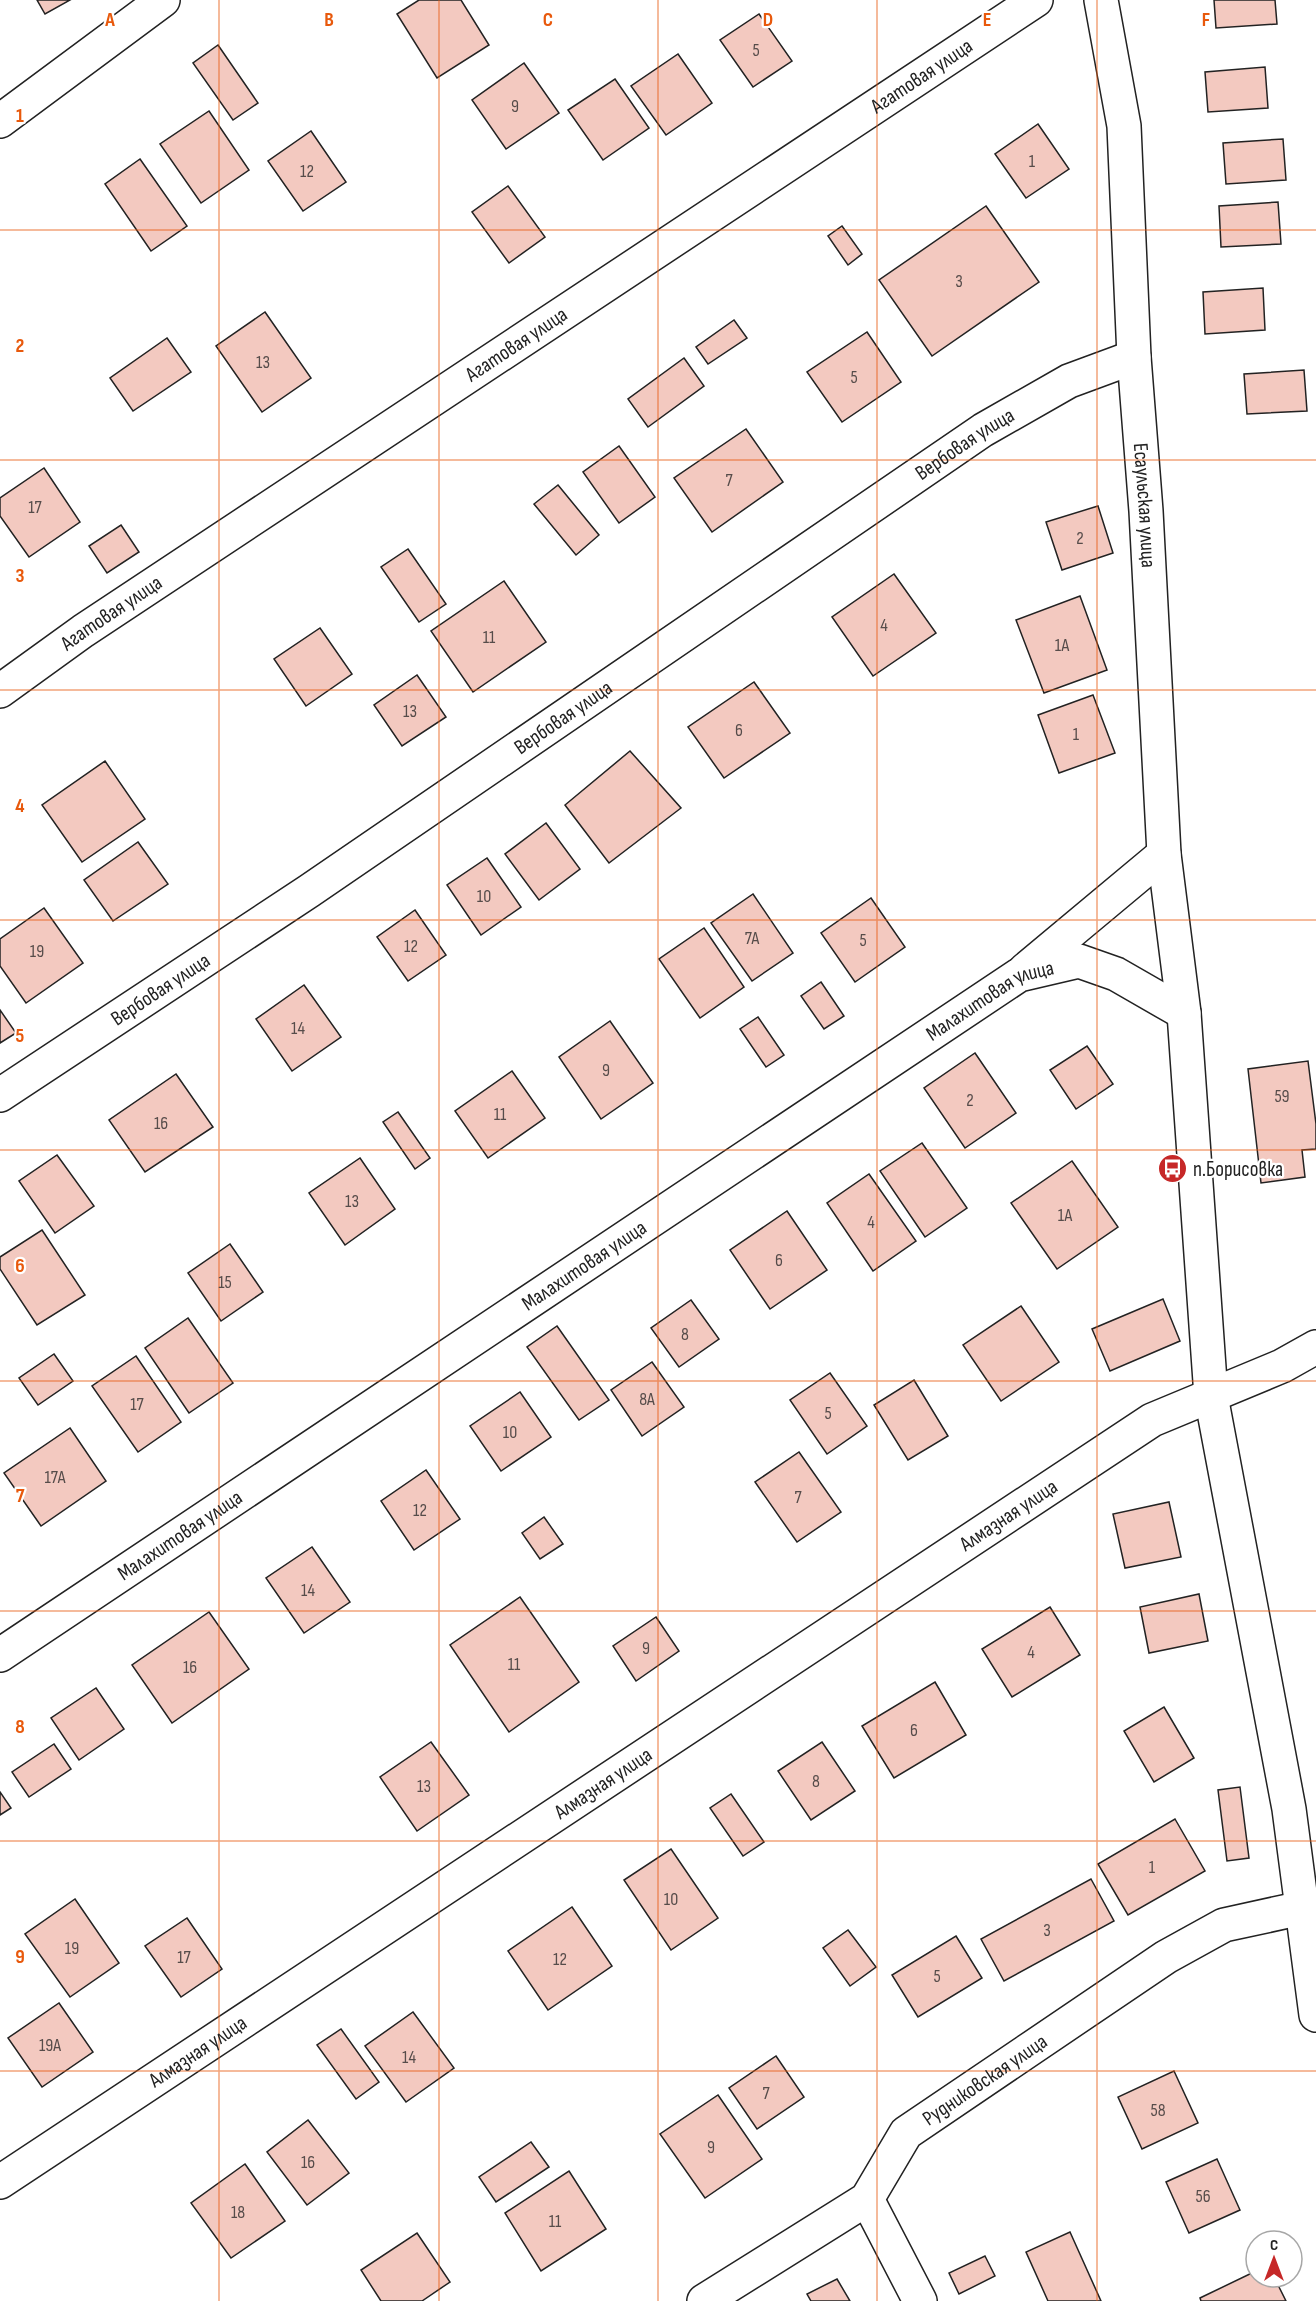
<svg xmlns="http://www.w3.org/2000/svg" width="1316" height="2301" viewBox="0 0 1316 2301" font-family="'Sofia Sans Condensed',sans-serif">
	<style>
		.building { fill: #f3c9c0; stroke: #222; stroke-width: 1.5 }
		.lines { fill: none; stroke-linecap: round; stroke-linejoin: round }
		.minor-casing { stroke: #222; stroke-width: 36 }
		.minor { stroke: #fff; stroke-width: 33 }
		.grid { fill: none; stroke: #e8590c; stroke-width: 1.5; stroke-opacity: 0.55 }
		.labels { text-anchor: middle; stroke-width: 4.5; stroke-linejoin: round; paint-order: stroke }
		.number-label { font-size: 18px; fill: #564c4a }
		.street-label { font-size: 21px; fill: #222; stroke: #fff }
		.poi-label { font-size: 21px; fill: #222; stroke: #fff; text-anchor: start }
		.grid-label { font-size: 20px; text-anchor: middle; font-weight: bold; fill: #e8590c; stroke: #fff; stroke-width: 4.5; stroke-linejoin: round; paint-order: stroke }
	</style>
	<rect width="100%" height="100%" fill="#fff"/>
	<!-- building -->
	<g class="building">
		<path d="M37,0H70L45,14Z"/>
		<path d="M419,0H461L489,45L437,78L397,14Z"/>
		<path d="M1214,0H1275L1277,24L1216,28Z"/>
		<path d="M759,14L792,61L753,87L720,40Z"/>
		<path d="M218,45L258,103L233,120L193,63Z"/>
		<path d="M678,54L712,103L666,135L631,86Z"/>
		<path d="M524,63L559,113L506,149L472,100Z"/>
		<path d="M1265,67L1268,108L1208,112L1205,72Z"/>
		<path d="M615,79L649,128L603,160L568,110Z"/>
		<path d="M209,111L249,170L201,203L160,144Z"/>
		<path d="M1038,124L1069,169L1026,198L995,154Z"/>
		<path d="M311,131L346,182L303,211L268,161Z"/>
		<path d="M1283,139L1286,180L1226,184L1223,143Z"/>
		<path d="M140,159L187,226L151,251L105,184Z"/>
		<path d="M508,186L545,237L509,263L472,212Z"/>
		<path d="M1278,202L1281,244L1221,247L1219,206Z"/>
		<path d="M986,206L1039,282L932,356L879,280Z"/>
		<path d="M842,226L862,254L848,265L828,236Z"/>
		<path d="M1263,288L1265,330L1205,334L1203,292Z"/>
		<path d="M265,312L311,378L262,412L216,346Z"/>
		<path d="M734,320L747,338L708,364L696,347Z"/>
		<path d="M867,332L901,382L842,422L807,372Z"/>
		<path d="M167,338L191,372L133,411L110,378Z"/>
		<path d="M684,358L704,386L648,427L628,399Z"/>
		<path d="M1304,370L1307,411L1247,414L1244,374Z"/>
		<path d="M746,429L783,482L712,532L674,478Z"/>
		<path d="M619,446L655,497L619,523L583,472Z"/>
		<path d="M44,468L80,522L29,557L0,516V498Z"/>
		<path d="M558,485L599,535L576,555L534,504Z"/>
		<path d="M1098,506L1113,553L1062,570L1046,522Z"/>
		<path d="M121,525L139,552L107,573L89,546Z"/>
		<path d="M408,549L446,604L419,622L381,567Z"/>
		<path d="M894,574L936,633L873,676L832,617Z"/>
		<path d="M504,581L546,642L473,692L431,631Z"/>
		<path d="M1080,596L1107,670L1044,693L1016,620Z"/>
		<path d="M320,628L352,674L306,706L274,659Z"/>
		<path d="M417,675L446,717L402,746L374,705Z"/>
		<path d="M754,682L790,733L724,778L688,727Z"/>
		<path d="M1093,695L1115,753L1059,773L1038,715Z"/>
		<path d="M630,751L681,808L609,863L565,805Z"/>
		<path d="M105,761L145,819L82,862L42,805Z"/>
		<path d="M546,823L580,869L539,900L505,854Z"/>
		<path d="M138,842L168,884L113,921L84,880Z"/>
		<path d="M487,858L521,907L481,935L447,885Z"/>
		<path d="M753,894L793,953L752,981L711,923Z"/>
		<path d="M871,898L905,947L855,982L821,933Z"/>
		<path d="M44,908L83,963L26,1003L0,966V939Z"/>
		<path d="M415,910L446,955L408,981L377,937Z"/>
		<path d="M704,928L744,987L700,1018L659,959Z"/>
		<path d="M821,982L844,1016L824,1029L801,996Z"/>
		<path d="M304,985L341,1037L292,1071L256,1019Z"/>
		<path d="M0,1010L16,1033L0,1043Z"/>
		<path d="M758,1017L784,1055L766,1067L740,1029Z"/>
		<path d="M610,1021L653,1083L601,1119L559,1057Z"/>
		<path d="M1087,1046L1113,1084L1076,1109L1050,1070Z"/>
		<path d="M975,1053L1016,1113L965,1148L924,1088Z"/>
		<path d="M1308,1061L1316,1124V1149L1302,1150L1305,1177L1261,1183L1248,1069Z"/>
		<path d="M512,1071L545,1118L488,1158L455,1111Z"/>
		<path d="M176,1074L213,1127L145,1172L109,1120Z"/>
		<path d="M398,1112L430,1158L415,1169L383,1122Z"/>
		<path d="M922,1143L967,1208L925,1237L880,1171Z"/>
		<path d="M57,1155L94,1206L55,1233L19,1181Z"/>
		<path d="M360,1158L395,1209L345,1245L309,1193Z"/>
		<path d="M1072,1161L1118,1227L1057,1269L1011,1203Z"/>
		<path d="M869,1174L916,1241L873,1271L827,1203Z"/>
		<path d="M787,1211L827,1270L770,1309L730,1250Z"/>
		<path d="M42,1230L85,1295L37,1325L0,1269V1257Z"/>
		<path d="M230,1244L263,1292L221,1321L188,1273Z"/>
		<path d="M1163,1299L1180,1341L1110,1371L1092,1329Z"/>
		<path d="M691,1300L719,1339L679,1367L651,1328Z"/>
		<path d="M1021,1306L1059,1362L1001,1401L963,1345Z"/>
		<path d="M188,1318L233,1383L189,1413L145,1348Z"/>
		<path d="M557,1326L609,1400L579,1420L527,1347Z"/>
		<path d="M54,1354L73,1381L38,1405L19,1378Z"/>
		<path d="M136,1356L181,1422L138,1452L92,1386Z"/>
		<path d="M652,1362L684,1407L642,1436L611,1390Z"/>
		<path d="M830,1373L867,1426L827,1454L790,1400Z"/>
		<path d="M914,1380L948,1436L908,1460L874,1405Z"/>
		<path d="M520,1392L551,1437L501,1471L470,1426Z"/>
		<path d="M70,1428L106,1481L41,1526L4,1473Z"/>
		<path d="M799,1452L841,1512L797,1542L755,1482Z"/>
		<path d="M426,1470L460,1519L414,1550L381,1501Z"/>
		<path d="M1169,1502L1181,1557L1125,1568L1113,1514Z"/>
		<path d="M544,1517L563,1544L540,1559L522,1533Z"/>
		<path d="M312,1547L350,1602L304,1633L266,1578Z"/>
		<path d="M1199,1594L1208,1641L1149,1653L1140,1607Z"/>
		<path d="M520,1597L579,1682L509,1732L450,1645Z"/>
		<path d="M1050,1607L1080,1655L1012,1697L982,1649Z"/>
		<path d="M209,1612L249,1669L172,1723L132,1665Z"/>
		<path d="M656,1617L679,1651L636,1681L613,1646Z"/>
		<path d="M935,1682L966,1735L894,1778L862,1726Z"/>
		<path d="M96,1688L124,1729L79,1760L51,1718Z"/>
		<path d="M1164,1707L1194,1758L1154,1782L1124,1731Z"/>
		<path d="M431,1742L469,1795L417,1831L380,1777Z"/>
		<path d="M822,1742L855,1791L811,1820L778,1771Z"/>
		<path d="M54,1744L71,1769L29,1797L12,1772Z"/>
		<path d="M1240,1787L1249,1858L1227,1861L1218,1790Z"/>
		<path d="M0,1792L11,1808L0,1815Z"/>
		<path d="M731,1794L764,1842L743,1856L710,1808Z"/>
		<path d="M1175,1819L1205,1871L1128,1915L1098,1864Z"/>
		<path d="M671,1849L718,1918L671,1950L624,1880Z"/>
		<path d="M1091,1879L1114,1921L1004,1981L981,1939Z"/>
		<path d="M75,1899L119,1963L70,1997L25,1934Z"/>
		<path d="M572,1907L612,1966L548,2010L508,1951Z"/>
		<path d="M187,1918L222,1969L181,1997L145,1946Z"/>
		<path d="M848,1930L876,1967L850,1986L823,1948Z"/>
		<path d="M956,1936L982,1978L918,2017L892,1975Z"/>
		<path d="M59,2003L93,2052L42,2087L8,2038Z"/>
		<path d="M413,2012L454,2068L406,2102L365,2046Z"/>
		<path d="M341,2029L379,2082L356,2099L317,2045Z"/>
		<path d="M776,2056L804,2097L757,2129L729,2088Z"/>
		<path d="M1174,2071L1198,2123L1142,2149L1118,2097Z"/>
		<path d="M718,2095L762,2159L705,2198L660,2134Z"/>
		<path d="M308,2120L349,2173L307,2205L267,2152Z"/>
		<path d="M531,2142L549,2167L496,2202L479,2177Z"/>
		<path d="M1217,2159L1240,2210L1189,2233L1166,2182Z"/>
		<path d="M245,2164L285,2221L231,2258L191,2203Z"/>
		<path d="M569,2171L606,2229L541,2271L505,2213Z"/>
		<path d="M1070,2232L1101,2301H1048L1026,2252Z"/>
		<path d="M417,2233L450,2282L422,2301H381L361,2270Z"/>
		<path d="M985,2256L995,2276L959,2294L949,2273Z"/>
		<path d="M1256,2271V2277H1274L1286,2301H1201L1200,2298Z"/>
		<path d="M837,2279L850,2301H811L807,2294Z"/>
	</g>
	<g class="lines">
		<defs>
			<g id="minor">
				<path id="s1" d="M1101,0L1124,126L1134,357L1146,511L1164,854L1184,1013L1211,1396L1289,1809L1316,2015"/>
				<path d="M0,121L163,0"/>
				<path id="s2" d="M0,691L83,631L1036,0"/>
				<path d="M1025,970L1164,854"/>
				<path id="s3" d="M0,1095L309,891L983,430L1069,381L1134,357"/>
				<path id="s4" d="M0,1655L1019,975L1079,961L1116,974L1184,1013"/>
				<path id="s5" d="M0,2182L1152,1420L1282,1366L1316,1347"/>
				<path d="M867,2199L920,2301"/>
				<path id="s6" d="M704,2301L867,2199L906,2133L1166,1957L1224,1925L1302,1908"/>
			</g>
		</defs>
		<!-- minor casing -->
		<use href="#minor" class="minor-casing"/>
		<!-- minor -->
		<use href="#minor" class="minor"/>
	</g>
	<!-- grid -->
	<path class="grid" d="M219,0V2301M439,0V2301M658,0V2301M877,0V2301M1097,0V2301M0,230H1316M0,460H1316M0,690H1316M0,920H1316M0,1150H1316M0,1381H1316M0,1611H1316M0,1841H1316M0,2071H1316"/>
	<!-- icons -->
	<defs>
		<symbol id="bus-disc" viewBox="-11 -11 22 22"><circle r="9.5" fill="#c62828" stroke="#fff"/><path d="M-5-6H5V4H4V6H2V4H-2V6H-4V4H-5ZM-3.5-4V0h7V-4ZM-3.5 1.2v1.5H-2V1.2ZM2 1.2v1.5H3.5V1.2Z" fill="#fff"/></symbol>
	</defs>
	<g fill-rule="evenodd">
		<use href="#bus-disc" x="1156" y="1152" width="33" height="33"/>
	</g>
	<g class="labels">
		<!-- number labels -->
		<g class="number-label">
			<text x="756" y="56">5</text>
			<text x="515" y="112">9</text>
			<text x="1032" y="167">1</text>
			<text x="307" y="177">12</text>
			<text x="959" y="287">3</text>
			<text x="263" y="368">13</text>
			<text x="854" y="383">5</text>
			<text x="729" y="486">7</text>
			<text x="35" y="513">17</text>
			<text x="1080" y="544">2</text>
			<text x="884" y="631">4</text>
			<text x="489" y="643">11</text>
			<text x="1062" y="651">1А</text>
			<text x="410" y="717">13</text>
			<text x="739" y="736">6</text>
			<text x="1076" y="740">1</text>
			<text x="484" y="902">10</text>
			<text x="752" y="944">7А</text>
			<text x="863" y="946">5</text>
			<text x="411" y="952">12</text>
			<text x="37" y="957">19</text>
			<text x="298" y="1034">14</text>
			<text x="606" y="1076">9</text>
			<text x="1282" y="1102">59</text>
			<text x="970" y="1106">2</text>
			<text x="500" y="1120">11</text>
			<text x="161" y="1129">16</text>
			<text x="352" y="1207">13</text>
			<text x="1065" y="1221">1А</text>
			<text x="871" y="1228">4</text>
			<text x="779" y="1266">6</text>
			<text x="225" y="1288">15</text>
			<text x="685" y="1340">8</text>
			<text x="647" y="1405">8А</text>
			<text x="137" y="1410">17</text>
			<text x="828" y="1419">5</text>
			<text x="510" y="1438">10</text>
			<text x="55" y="1483">17А</text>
			<text x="798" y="1503">7</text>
			<text x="420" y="1516">12</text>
			<text x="308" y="1596">14</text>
			<text x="646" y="1654">9</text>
			<text x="1031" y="1658">4</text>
			<text x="514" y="1670">11</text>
			<text x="190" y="1673">16</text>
			<text x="914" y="1736">6</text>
			<text x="816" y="1787">8</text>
			<text x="424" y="1792">13</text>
			<text x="1152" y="1873">1</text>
			<text x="671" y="1905">10</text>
			<text x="1047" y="1936">3</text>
			<text x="72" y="1954">19</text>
			<text x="184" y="1963">17</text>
			<text x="560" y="1965">12</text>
			<text x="937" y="1982">5</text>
			<text x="50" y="2051">19А</text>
			<text x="409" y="2063">14</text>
			<text x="766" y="2099">7</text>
			<text x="1158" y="2116">58</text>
			<text x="711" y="2153">9</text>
			<text x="308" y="2168">16</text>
			<text x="1203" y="2202">56</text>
			<text x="238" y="2218">18</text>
			<text x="555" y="2227">11</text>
		</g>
		<!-- street labels -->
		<g class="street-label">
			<text dy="7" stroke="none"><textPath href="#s2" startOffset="1108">Агатовая улица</textPath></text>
			<text dy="7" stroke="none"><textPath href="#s2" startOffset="622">Агатовая улица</textPath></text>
			<text dy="7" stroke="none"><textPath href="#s3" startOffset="1164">Вербовая улица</textPath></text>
			<text dy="7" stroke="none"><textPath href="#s1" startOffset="508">Есаульская улица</textPath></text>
			<text dy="7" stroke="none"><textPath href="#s2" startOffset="136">Агатовая улица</textPath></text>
			<text dy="7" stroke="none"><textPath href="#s3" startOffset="678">Вербовая улица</textPath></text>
			<text dy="7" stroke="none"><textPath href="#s3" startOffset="192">Вербовая улица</textPath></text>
			<text dy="7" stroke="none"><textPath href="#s4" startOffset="1188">Малахитовая улица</textPath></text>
			<text dy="7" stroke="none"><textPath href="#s4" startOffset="702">Малахитовая улица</textPath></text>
			<text dy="7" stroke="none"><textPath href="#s5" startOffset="1209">Алмазная улица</textPath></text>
			<text dy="7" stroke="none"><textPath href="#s4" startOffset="216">Малахитовая улица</textPath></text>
			<text dy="7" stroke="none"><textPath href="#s5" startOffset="723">Алмазная улица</textPath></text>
			<text dy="7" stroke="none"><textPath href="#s5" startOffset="237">Алмазная улица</textPath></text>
			<text dy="7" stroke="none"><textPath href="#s6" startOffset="364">Рудниковская улица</textPath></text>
		</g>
		<!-- poi labels -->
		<g class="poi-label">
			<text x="1193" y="1176">п.Борисовка</text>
		</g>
	</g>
	<g class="grid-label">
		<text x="110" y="26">A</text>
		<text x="329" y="26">B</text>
		<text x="548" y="26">C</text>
		<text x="768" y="26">D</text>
		<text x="987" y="26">E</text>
		<text x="1206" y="26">F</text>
		<text x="20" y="122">1</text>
		<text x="20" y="352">2</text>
		<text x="20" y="582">3</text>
		<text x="20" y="812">4</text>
		<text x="20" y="1042">5</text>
		<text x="20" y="1272">6</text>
		<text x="20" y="1502">7</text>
		<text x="20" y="1733">8</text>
		<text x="20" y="1963">9</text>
	</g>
	<!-- north arrow -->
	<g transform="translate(1274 2259)"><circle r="28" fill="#ffffff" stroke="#a7a7a7" stroke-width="1.5"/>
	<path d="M0-4.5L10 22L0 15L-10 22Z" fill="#c62828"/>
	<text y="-9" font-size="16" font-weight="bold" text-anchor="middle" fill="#222222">С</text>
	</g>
</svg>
